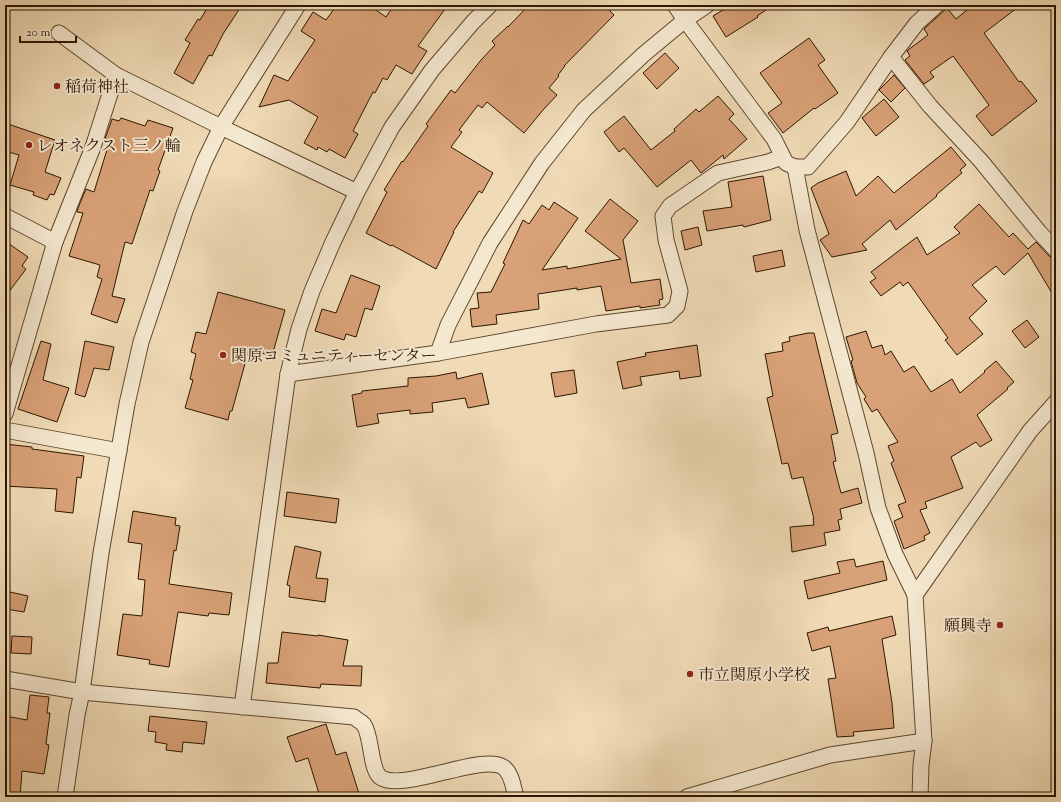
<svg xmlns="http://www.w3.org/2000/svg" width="1061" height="802" viewBox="0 0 1061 802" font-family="'Sorts Mill Goudy','Noto Serif JP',serif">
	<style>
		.building { fill: #d9a177; stroke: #2c1601 }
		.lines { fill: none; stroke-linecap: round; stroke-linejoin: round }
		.minor-casing { stroke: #5d472e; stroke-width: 17 }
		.minor { stroke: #f5e8d0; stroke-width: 15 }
		.poi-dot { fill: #8f2418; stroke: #f5e8d0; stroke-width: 1.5 }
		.labels { text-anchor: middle; stroke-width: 4; stroke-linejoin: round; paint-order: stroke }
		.poi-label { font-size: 16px; fill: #2c1601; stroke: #f5e8d0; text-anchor: start }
	</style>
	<rect width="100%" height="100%" fill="#f0dbb6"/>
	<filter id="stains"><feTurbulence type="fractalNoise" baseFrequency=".005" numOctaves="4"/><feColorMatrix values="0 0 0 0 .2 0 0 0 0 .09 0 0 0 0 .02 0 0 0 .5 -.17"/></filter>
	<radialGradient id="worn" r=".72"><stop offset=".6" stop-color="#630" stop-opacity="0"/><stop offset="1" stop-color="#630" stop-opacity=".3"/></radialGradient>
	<!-- building -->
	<g class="building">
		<path d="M209,5H242L223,34L212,56L209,55L193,84L174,73L190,43L185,40L198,19L200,20Z"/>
		<path d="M337,5H369L386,17L394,5H448L418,46L427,51L412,74L396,65L387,80L383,78L375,93L373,92L353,131L358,134L345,158L329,149L327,152L318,147L317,150L304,143L318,117L289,100L259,107L274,75L288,81L315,40L301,31L313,12L326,20Z"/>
		<path d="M529,5H604L614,15L564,66H565L558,75L559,76L549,88L557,95L543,110L524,133L487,102L482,108L478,105L459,130L462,132L451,147L493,173L482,193L479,191L453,232H454L436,269L392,245L391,246L366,233L387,192L384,190L402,161L403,162L428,126L426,124L451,90L455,93L481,60L495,45L492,41L508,26V27Z"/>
		<path d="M731,5H774L757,16L758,17L726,37L713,16Z"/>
		<path d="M973,5H1021L984,33L1019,82L1021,81L1037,101L992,136L976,116L989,105L953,56L930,72L934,77L924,84L905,60L910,56L907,51L908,50L928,35L924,29L947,8L956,19Z"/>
		<path d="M809,38L825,60L818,65L838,93L815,109L814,108L783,133L768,113L782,103L760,73Z"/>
		<path d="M665,53L679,68L657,89L643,73Z"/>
		<path d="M894,75L905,88L891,102L879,90Z"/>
		<path d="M718,96L734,114L729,119L747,139L724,159L723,155L701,173L691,160L657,187L624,148L619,152L604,132L624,116L651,150L675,131L674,129L696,109L699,112Z"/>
		<path d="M884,99L899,117L876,136L862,118Z"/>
		<path d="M121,118L145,126L148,120L173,128L158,170L160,171L153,191L150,190L132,244L125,242L112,296L125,299L117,323L91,314L102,279L97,277L100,265L69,256L83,213L77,212L78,208L86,189L94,192L110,140L105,139L112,119L119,121Z"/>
		<path d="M5,123L55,140L45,172L61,178L54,195L50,194L47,200L33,195L34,192L10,185L19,155L5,151Z"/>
		<path d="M951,147L966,165L960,170L962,173L936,195L937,196L896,230L890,220L862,244L867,250L832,257L820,240L829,234L811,188L818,183L846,171L856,196L878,176L894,193Z"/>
		<path d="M763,176L771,220L744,227L743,225L707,231L703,211L732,207L728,182Z"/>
		<path d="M610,199L638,221L623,240L631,283L660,279L663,299L659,300L660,305L640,308V306L606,311L601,286L577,290V288L538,294L539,309L496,315L497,324L472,327L470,309L479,308L477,293L491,292L505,264L503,263L523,220L529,224L542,205L549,210L554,202L578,218L542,270L567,266V269L621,259L585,231Z"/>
		<path d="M979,204L1009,237L1013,233L1028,249L1036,242L1049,256L1056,259V300L1028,253L1004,275L996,266L972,285L987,301L969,318L983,334L957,355L945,340L948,338L908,282L903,286L900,282L881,296L870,282L876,278L871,272L917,237L927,255L960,233L954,227Z"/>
		<path d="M698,227L702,245L685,250L681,231Z"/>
		<path d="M5,241L28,257L22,266L26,269L5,297Z"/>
		<path d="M782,250L785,266L756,272L753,256Z"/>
		<path d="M351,275L380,286L372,310L365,308L356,337L346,334L344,340L315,331L322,309L336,313Z"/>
		<path d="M218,292L285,310L272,356L249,349L232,411H230L228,420L185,408L193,380L190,379L196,354L191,352L196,332L206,334Z"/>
		<path d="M1027,320L1039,337L1025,348L1012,331Z"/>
		<path d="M866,331L872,348L882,345L885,355L891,351L904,372L914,366L931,392L952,379L960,393L985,372L984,371L996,361L1014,382L1007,388L1008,389L977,415L992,440L980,447L976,442L951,457L963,488L925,502L927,508L920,510L930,533L924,536L925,540L904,549L894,521L903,517L898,505L906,502L891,463L894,461L888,446L898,442L877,409L872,412L864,399L866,397L857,383L851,361L853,360L846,337Z"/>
		<path d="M808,333H814L838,433L831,435L836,461L833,462L841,493L858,488L862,503L840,509L842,519L838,520L840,530L824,533L826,545L792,552L790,527L814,525L813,519H814L803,477L792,479L788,463L782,464L767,398L773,396L765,354L783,351L782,343L790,341L789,337Z"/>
		<path d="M41,341L51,344L43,380L69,388L57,422L18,409Z"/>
		<path d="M85,341L114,347L109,370L94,368L85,397L75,394Z"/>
		<path d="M697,345L701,376L680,379L679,371L640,377L642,385L623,389L617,362L646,356L645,353Z"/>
		<path d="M574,370L577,393L555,397L551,373Z"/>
		<path d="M456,372L457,379L482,373L489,404L468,408L465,398L432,403L433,412L410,414V410L377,414L379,423L357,427L352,395L362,393V391L408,386V378L436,376Z"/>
		<path d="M5,444L32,447V449L84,456L81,478L77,477L73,513L55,511L57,489L5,486Z"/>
		<path d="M287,492L339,499L336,523L284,516Z"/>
		<path d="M133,511L176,518L175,525L180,526L176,551L174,550L169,584L232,593L229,615L209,613L208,616L178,612L169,667L149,664L150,660L117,655L123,614L142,616L145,580L138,579L142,544L128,542Z"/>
		<path d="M295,546L321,552L316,578L328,579L325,602L289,597L290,586L287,585Z"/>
		<path d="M854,559L856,567L883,561L887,580L808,599L804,581L840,573L837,562Z"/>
		<path d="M10,592L28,596L24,612L6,609Z"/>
		<path d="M892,616L896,635L882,639L892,703L894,728L853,732L854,736L837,737L828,679L836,678L830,646L812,651L807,633L828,627L829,631Z"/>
		<path d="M282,632L318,636V635L348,640L343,666H362L361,686L321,684L320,688L266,683L268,663H278Z"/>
		<path d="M12,636L32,637L31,654L11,653Z"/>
		<path d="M30,695L49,697L47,713H50L46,744L49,745L44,774L22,771L20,797H5V716L27,720Z"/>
		<path d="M150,716L207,722L204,744L183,742L182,752L166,750L167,744L155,742L156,732L148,731Z"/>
		<path d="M326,724L336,755L346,752L360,797H320L308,758L296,762L287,737Z"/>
	</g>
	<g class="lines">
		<defs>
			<g id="minor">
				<path d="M675,5L685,20L774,139L786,163L795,167H808L847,122L891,57L917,23L937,5"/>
				<path d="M59,33L116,75L221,127L357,192"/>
				<path d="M891,57L930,106L981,161L1039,232L1056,250"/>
				<path d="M795,167L807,230L866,453L878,508L895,554L915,595"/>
				<path d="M5,216L55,242"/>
				<path d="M438,353L448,325L490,243L542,163L584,110L644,54L685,20L707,5"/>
				<path d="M288,374L438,353L596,324L668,315L677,306L680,291L666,240L663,216L670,206L718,173L768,162L782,157"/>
				<path d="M5,414L55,242L93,147L116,75"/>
				<path d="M5,430L119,451"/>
				<path d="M5,679L82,692L354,717C357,720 362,722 364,725C372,737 370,768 380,777C401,793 482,753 503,767C512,773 513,787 516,797"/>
				<path d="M242,707L288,374L299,329L312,291L333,242L357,192L392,127L432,70L473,22L490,5"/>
				<path d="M65,797L77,715L82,692L101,553L127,404L141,342L185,211L204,162L221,127L298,5"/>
				<path d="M687,797L830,755L924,741"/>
				<path d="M920,797L921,765L924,741L915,595L1030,431L1056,402"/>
			</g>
		</defs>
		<!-- minor casing -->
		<use href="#minor" class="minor-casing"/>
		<!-- minor -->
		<use href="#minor" class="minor"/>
	</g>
	<!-- markers -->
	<g class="poi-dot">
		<circle cx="57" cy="86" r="4"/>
		<circle cx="29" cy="145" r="4"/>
		<circle cx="223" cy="355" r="4"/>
		<circle cx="1000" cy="625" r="4"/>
		<circle cx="690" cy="674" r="4"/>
	</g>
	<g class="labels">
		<!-- poi labels -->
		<g class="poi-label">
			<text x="65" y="92">稲荷神社</text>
			<text x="37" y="151">レオネクスト三ノ輪</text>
			<text x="231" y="361">関原コミュニティーセンター</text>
			<text x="992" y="631" text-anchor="end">願興寺</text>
			<text x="698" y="680">市立関原小学校</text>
		</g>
	</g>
	<!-- margin -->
	<rect width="1061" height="802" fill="none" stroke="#f0dbb6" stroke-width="20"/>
	<rect x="6" y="6" width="1049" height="790" fill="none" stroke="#2c1601" stroke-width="2"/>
	<rect x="10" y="10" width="1041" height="782" fill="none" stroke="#2c1601"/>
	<!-- scale -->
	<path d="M20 36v6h56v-6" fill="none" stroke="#2c1601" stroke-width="2"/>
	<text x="26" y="36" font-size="12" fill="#2c1601" stroke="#f5e8d0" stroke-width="3" paint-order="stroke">20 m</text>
	<rect width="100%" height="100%" filter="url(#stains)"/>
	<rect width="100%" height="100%" fill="url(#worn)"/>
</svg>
